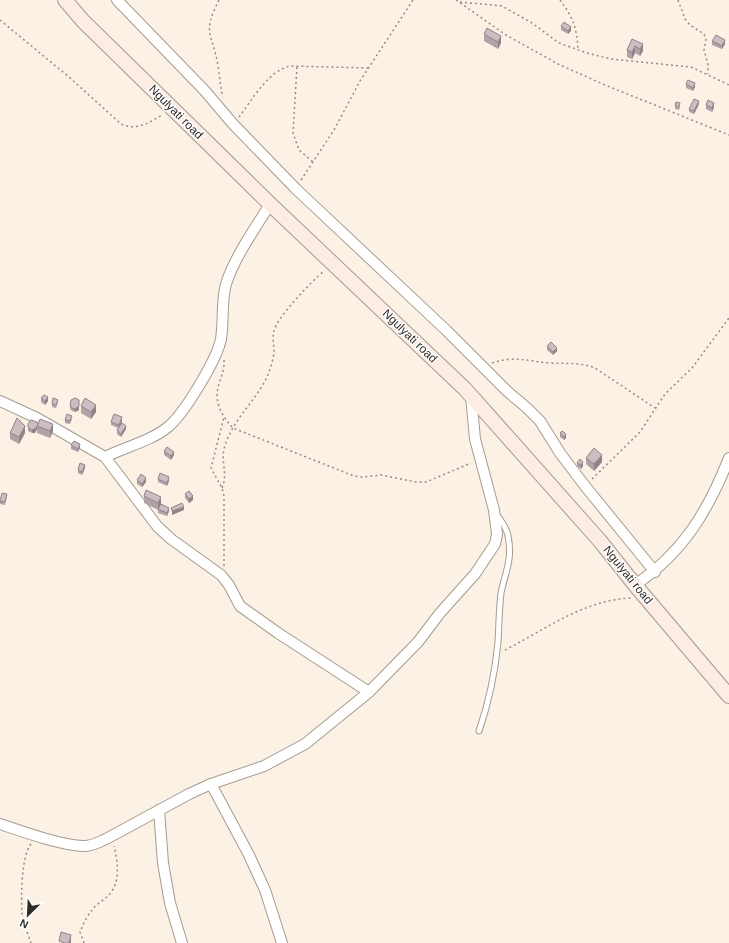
<svg xmlns="http://www.w3.org/2000/svg" width="729" height="943" viewBox="0 0 729 943" font-family="Arial,sans-serif">
	<style>
		.lines { fill: none; stroke-linecap: round; stroke-linejoin: round }
		.lane-casing { stroke: #a59b8f; stroke-width: 7 }
		.street-casing { stroke: #a59b8f; stroke-width: 12 }
		.secondary-casing { stroke: #a59b8f; stroke-width: 16 }
		.path { stroke: #948c84; stroke-width: 1.5; stroke-dasharray: 2 3; stroke-linecap: butt }
		.lane { stroke: #fff; stroke-width: 5 }
		.street { stroke: #fff; stroke-width: 10 }
		.secondary { stroke: #fcece4; stroke-width: 14 }
		.wall { fill: #b0a3a8 }
		.shaded-wall { fill: #908488 }
		.building { fill: #cdbdc3; stroke: #908488 }
		.labels { text-anchor: middle; stroke-width: 3; stroke-linejoin: round; paint-order: stroke }
		.street-label { font-size: 12px; fill: #302b27; stroke: #fff }
	</style>
	<rect width="100%" height="100%" fill="#fcf1e5"/>
	<g class="lines">
		<defs>
			<path id="lane" d="M479,731C489,702 495,673 498,642C499,626 499,609 501,593C505,573 513,559 508,536C507,528 502,522 497,515"/>
			<g id="street">
				<path d="M117,0L205,91L233,124L296,189L446,330L507,391L527,408L540,421L560,453L585,486L655,572"/>
				<path d="M0,401L37,418L105,457L157,526L171,539L221,575L229,585L240,606L278,633L369,692"/>
				<path d="M105,457C125,447 151,441 168,427C185,413 217,359 221,339C224,320 221,302 226,284C235,256 255,229 270,204"/>
				<path d="M635,585C683,553 708,511 729,458"/>
				<path d="M211,784L249,855L265,890L282,943"/>
				<path d="M159,810L163,863L170,903L182,943"/>
				<path d="M0,824C24,832 57,844 82,846C91,847 99,842 106,839L189,794L211,784L264,766L305,744L369,692L418,642L440,613L475,574L495,544L497,534L494,510L475,439L471,396"/>
			</g>
			<path id="secondary" d="M65,0L83,21L270,204L465,389L600,541L635,585L729,696"/>
		</defs>
		<!-- lane casing -->
		<use href="#lane" class="lane-casing"/>
		<!-- street casing -->
		<use href="#street" class="street-casing"/>
		<!-- secondary casing -->
		<use href="#secondary" class="secondary-casing"/>
		<!-- path -->
		<g class="path">
			<path d="M219,0C201,35 213,33 218,66C220,77 220,87 223,97"/>
			<path d="M456,0L506,35L558,64L605,85L729,135"/>
			<path d="M560,0C573,17 577,28 578,50"/>
			<path d="M678,0L685,19L690,25L704,34L706,39L704,50L708,65V74"/>
			<path d="M460,2L502,6L532,23L559,43L587,53L611,59L691,67L729,85"/>
			<path d="M0,20L69,77L121,124C136,131 149,123 162,115"/>
			<path d="M297,67L293,133L299,150L313,162"/>
			<path d="M239,117C252,100 268,71 290,66L369,68"/>
			<path d="M301,180L334,130L360,81L413,0"/>
			<path d="M224,360C225,370 220,378 218,388C214,402 223,418 233,428L354,476L363,477L381,475L416,482H426L471,463"/>
			<path d="M492,363C515,355 530,362 551,363C567,364 580,362 595,368L655,408"/>
			<path d="M592,479L640,432L665,394L692,368L729,318"/>
			<path d="M222,488C228,474 221,462 224,449C231,422 252,405 265,381C269,373 273,362 274,352C274,345 272,338 274,331C277,317 312,281 324,271"/>
			<path d="M224,566V496L222,488L211,468L224,417"/>
			<path d="M505,650C546,629 584,600 631,598"/>
			<path d="M31,844C21,857 21,897 22,913C23,923 28,934 31,943"/>
			<path d="M84,943L80,932C83,924 87,916 92,910C96,904 103,901 108,896C121,883 118,862 114,846"/>
		</g>
		<!-- lane -->
		<use href="#lane" class="lane"/>
		<!-- street -->
		<use href="#street" class="street"/>
		<!-- secondary -->
		<use href="#secondary" class="secondary"/>
	</g>
	<!-- wall -->
	<g class="wall">
		<path d="M561,26L571,31L568,34L561,30Z"/>
		<path d="M484,34L501,43L498,49L484,41Z"/>
		<path d="M632,39L643,51L640,56L635,53L632,59L627,57V50Z"/>
		<path d="M712,41L725,44L722,49L712,45Z"/>
		<path d="M686,84L695,87L693,91L686,88Z"/>
		<path d="M699,104L694,114L689,112V109Z"/>
		<path d="M675,105L680,107L679,110L675,109Z"/>
		<path d="M706,105L714,107L712,112L706,109Z"/>
		<path d="M547,346L557,351L553,355L547,350Z"/>
		<path d="M41,398L48,401L45,405L41,402Z"/>
		<path d="M58,403L56,408L52,407V404Z"/>
		<path d="M70,405L79,410L75,412L72,411L70,409Z"/>
		<path d="M81,406L96,412L91,419L81,413Z"/>
		<path d="M72,419L70,424L65,423V420Z"/>
		<path d="M122,421L120,426L126,429L121,437L117,434V430L118,428L111,425V422Z"/>
		<path d="M28,424L38,425L53,431L50,438L37,433V429L35,433H32L28,431Z"/>
		<path d="M10,433H25L19,444L10,439Z"/>
		<path d="M560,433L566,438L564,440L560,437Z"/>
		<path d="M71,445L80,447L78,452L71,449Z"/>
		<path d="M164,451L174,455L171,460L164,455Z"/>
		<path d="M586,458L602,462L594,471L586,464Z"/>
		<path d="M577,463L583,466L581,469L577,466Z"/>
		<path d="M85,468L82,475L78,473V470Z"/>
		<path d="M158,479L169,481L167,486L158,482Z"/>
		<path d="M137,480L146,482L142,487L137,484Z"/>
		<path d="M185,494L193,500L189,503L185,498Z"/>
		<path d="M144,496L161,504L169,511L167,516L158,513V509V510L144,503Z"/>
		<path d="M7,497L5,505L0,504V501Z"/>
	</g>
	<!-- shaded-wall -->
	<g class="shaded-wall">
		<path d="M571,27V31L568,34V31Z"/>
		<path d="M501,36V43L498,49V42Z"/>
		<path d="M725,40V44L722,49V46Z"/>
		<path d="M643,44V51L640,56V49Z"/>
		<path d="M635,46V53L632,59V52Z"/>
		<path d="M695,83V87L693,91V88Z"/>
		<path d="M699,101V104L694,114V111Z"/>
		<path d="M714,103V107L712,112V108Z"/>
		<path d="M557,348V351L553,355V352Z"/>
		<path d="M48,397V401L45,405V401Z"/>
		<path d="M96,405V412L91,419V412Z"/>
		<path d="M79,406V410L75,412V409Z"/>
		<path d="M122,417V421L119,429V425Z"/>
		<path d="M53,424V431L50,438V431Z"/>
		<path d="M25,426V433L19,444V437Z"/>
		<path d="M37,426V429L35,433H32V430Z"/>
		<path d="M126,426V429L121,437V434Z"/>
		<path d="M566,434V438L564,440V437Z"/>
		<path d="M80,444V447L78,452V449Z"/>
		<path d="M174,452V455L171,460V456Z"/>
		<path d="M602,455V462L594,471V464Z"/>
		<path d="M583,462V466L581,469V465Z"/>
		<path d="M85,465V468L82,475V472Z"/>
		<path d="M169,477V481L167,486V483Z"/>
		<path d="M146,478V482L142,487V484Z"/>
		<path d="M193,496V500L189,503V499Z"/>
		<path d="M161,497V504L158,510V503Z"/>
		<path d="M184,507V510L172,515V511Z"/>
		<path d="M169,508V511L167,516V513Z"/>
		<path d="M71,935V943H69Z"/>
	</g>
	<!-- building -->
	<g class="building">
		<path d="M564,22L571,27L568,31L561,26Z"/>
		<path d="M487,28L501,36L498,42L484,34Z"/>
		<path d="M716,35L725,40L722,46L712,41Z"/>
		<path d="M632,39L643,44L640,49L635,46L632,52L627,50Z"/>
		<path d="M688,80L695,83L693,88L686,84Z"/>
		<path d="M694,99L699,101L694,111L689,109Z"/>
		<path d="M708,100L714,103L712,108L706,105Z"/>
		<path d="M676,102L680,103L679,107L675,105Z"/>
		<path d="M551,342L557,348L553,352L547,346Z"/>
		<path d="M44,395L48,397L45,401L41,398Z"/>
		<path d="M53,398L58,400L56,405L52,404Z"/>
		<path d="M75,398L79,400V406L75,409L72,408L70,405L71,400Z"/>
		<path d="M85,398L96,405L91,412L81,406Z"/>
		<path d="M67,414L72,416L70,421L65,420Z"/>
		<path d="M114,414L122,417L119,425L111,422Z"/>
		<path d="M17,418L25,426L19,437L10,433Z"/>
		<path d="M40,419L53,424L50,431L37,426Z"/>
		<path d="M31,420L37,422L38,425L35,429L32,430L28,427V424Z"/>
		<path d="M122,423L126,426L121,434L117,430Z"/>
		<path d="M562,431L566,434L564,437L560,433Z"/>
		<path d="M74,441L80,444L78,449L71,445Z"/>
		<path d="M167,447L174,452L171,456L164,451Z"/>
		<path d="M594,448L602,455L594,464L586,458Z"/>
		<path d="M580,459L583,462L581,465L577,463Z"/>
		<path d="M80,463L85,465L82,472L78,470Z"/>
		<path d="M160,473L169,477L167,483L158,479Z"/>
		<path d="M141,474L146,478L142,484L137,480Z"/>
		<path d="M146,490L161,497L158,503L144,496Z"/>
		<path d="M189,491L193,496L189,499L185,494Z"/>
		<path d="M2,493L7,494L5,502L0,501Z"/>
		<path d="M182,503L184,507L172,511L171,508Z"/>
		<path d="M161,504L169,508L167,513L158,509Z"/>
		<path d="M61,932L71,935L69,943H65L59,941Z"/>
	</g>
	<g class="labels">
		<!-- street labels -->
		<g class="street-label">
			<text transform="translate(176 112) rotate(45)" y="4">Ngulyati road</text>
			<text transform="translate(410 336) rotate(44)" y="4">Ngulyati road</text>
			<text transform="translate(628 575) rotate(51)" y="4">Ngulyati road</text>
		</g>
	</g>
	<!-- north arrow -->
	<g transform="translate(28 915) rotate(204)" stroke="#ffffff" stroke-width="3" paint-order="stroke">
	<path d="M0-3L7 15L0 10L-7 15Z" fill="#302b27"/>
	<text y="-6" font-size="11" font-weight="bold" text-anchor="middle" fill="#302b27">N</text>
	</g>
</svg>
